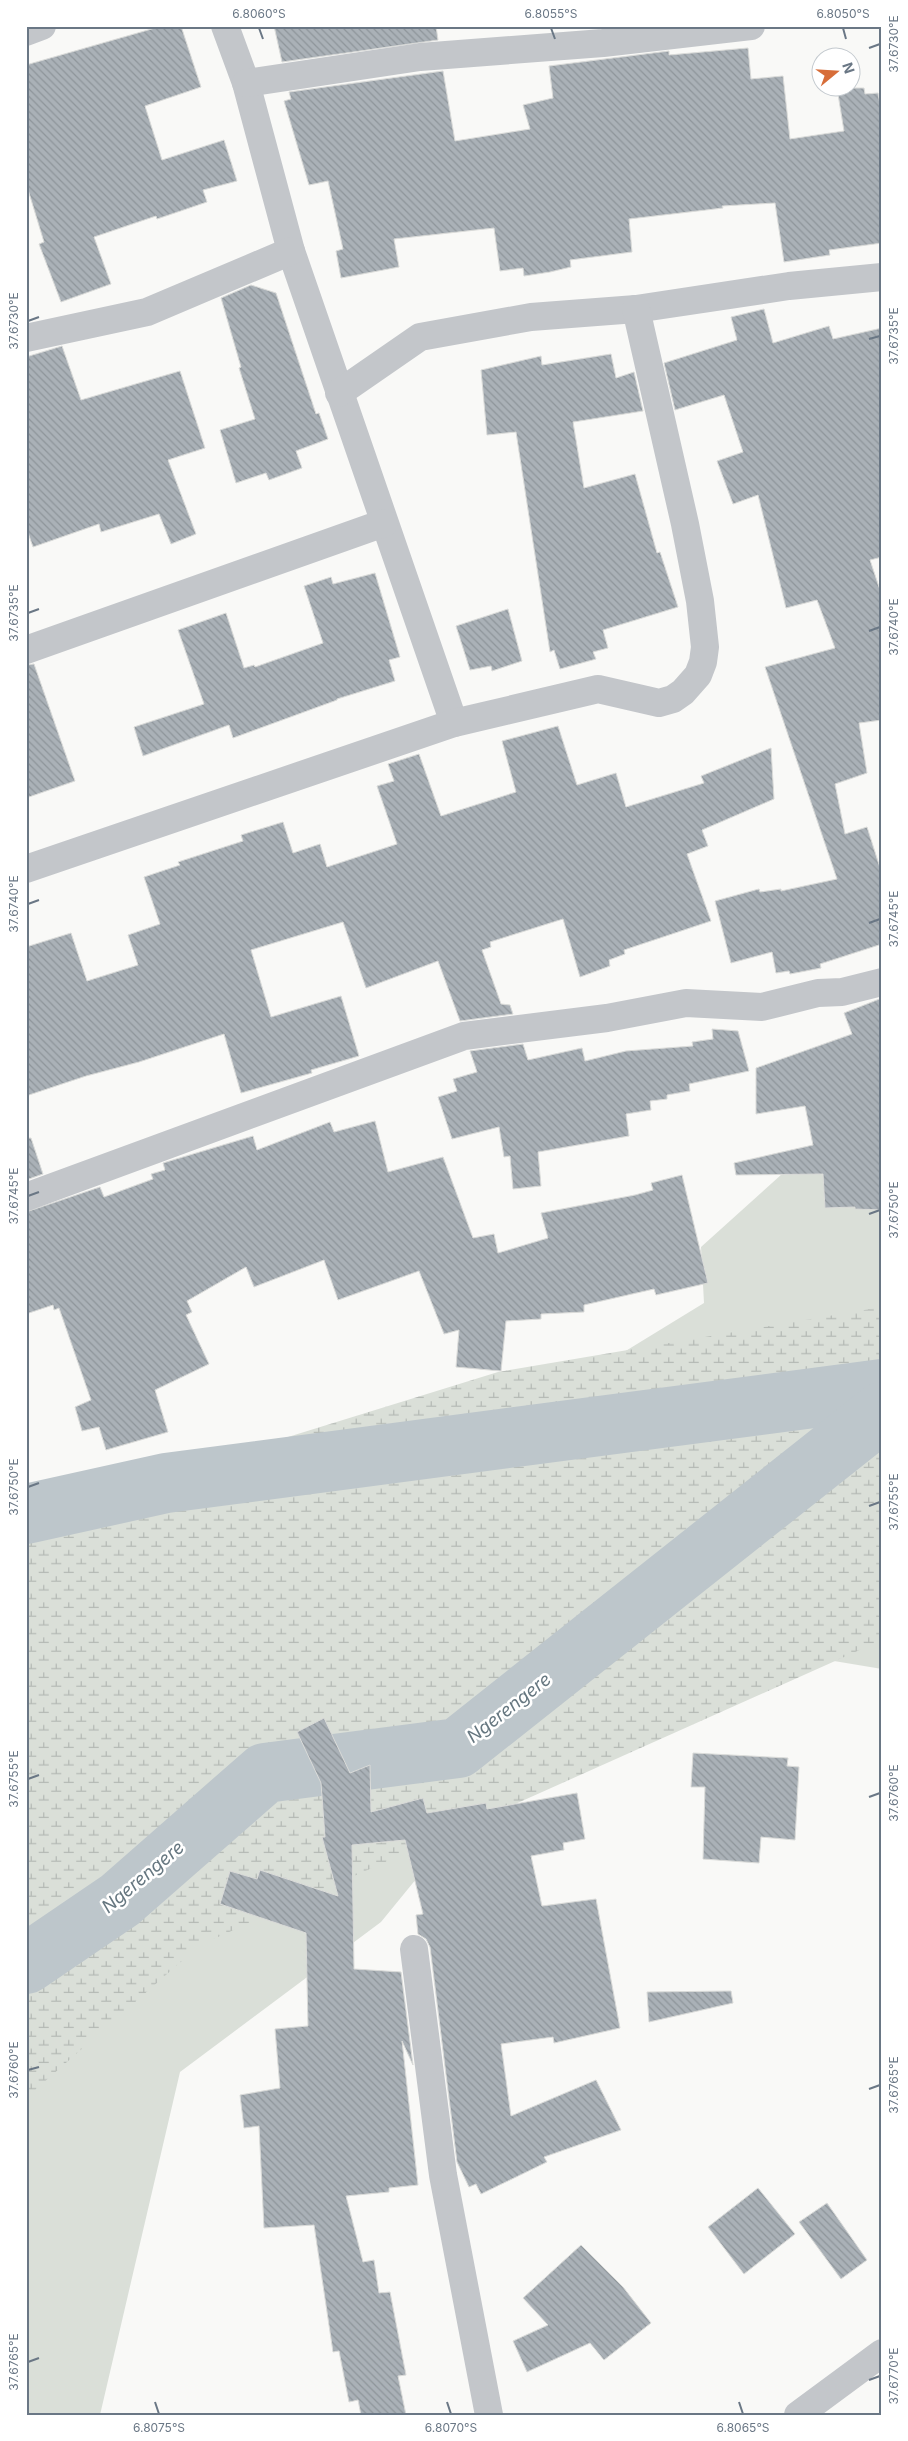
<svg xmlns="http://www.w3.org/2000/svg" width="908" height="2441" viewBox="0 0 908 2441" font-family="Inter,sans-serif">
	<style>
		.grass { fill: #dadfd8 }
		.wetland { fill: url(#wetland-marsh) }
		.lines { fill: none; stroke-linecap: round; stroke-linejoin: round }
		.river { stroke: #bdc6cb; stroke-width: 60 }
		.building { fill: url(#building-back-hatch); stroke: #dadbd9 }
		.minor { stroke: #c3c6ca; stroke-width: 28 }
		.ticks { fill: none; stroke: #6a7785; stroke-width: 2 }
		.labels { text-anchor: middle; stroke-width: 5; stroke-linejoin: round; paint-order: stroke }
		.water-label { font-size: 18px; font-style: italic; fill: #667780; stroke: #fff }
		.neatline { fill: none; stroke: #6a7785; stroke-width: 2 }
		.ticks-label { font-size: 12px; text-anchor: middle; fill: #6a7785 }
	</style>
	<defs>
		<pattern id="wetland-marsh" width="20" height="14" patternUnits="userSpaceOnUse" patternTransform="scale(1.25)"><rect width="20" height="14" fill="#dadfd8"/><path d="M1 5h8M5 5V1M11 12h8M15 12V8" fill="none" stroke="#b5bab5"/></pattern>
		<pattern id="building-back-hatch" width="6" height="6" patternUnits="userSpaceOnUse" patternTransform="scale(1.25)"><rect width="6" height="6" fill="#aab1b7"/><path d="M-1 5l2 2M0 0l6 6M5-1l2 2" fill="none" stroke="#8e959a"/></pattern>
	</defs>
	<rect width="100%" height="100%" fill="#f9f9f7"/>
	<!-- grass -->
	<path class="grass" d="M882,1134V1669L623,1626L381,1922L180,2072L100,2415H26V1660L97,1675L704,1303L701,1247L782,1174Z"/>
	<!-- wetland -->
	<path class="wetland" d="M882,1307V1640L200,1945L26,2098V1502L204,1463L498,1372Z"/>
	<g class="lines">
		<!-- river -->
		<g class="river">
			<path d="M26,1514L166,1483L882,1389"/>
			<path d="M26,1964L120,1900L265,1773L458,1748L882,1412"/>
		</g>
	</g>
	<!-- building -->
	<g class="building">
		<path d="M162,26H181L201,87L145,106L162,160L224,140L237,181L203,190L207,202L157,219L156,216L94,237L111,284L61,302L39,244L44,242L26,183V65Z"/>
		<path d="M274,26H436L438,40L282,62Z"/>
		<path d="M748,48L751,79L783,76L790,139L844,131L837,88H864L865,94L878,93L882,116V243L829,250L830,255L784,262L775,203L722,206L723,208L629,219L632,252L570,260L571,267L550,272L524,276L523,268L500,271L494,228L394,239L399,267L341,278L336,251L343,249L328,181L309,185L284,101L291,99L289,92L443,71L455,141L530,129L523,105L553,98L549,66L669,51V55Z"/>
		<path d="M251,285L276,293L316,414L319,413L328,439L296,451L302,468L269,480L266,473L236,483L220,430L255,419L239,368L241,367L221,298Z"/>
		<path d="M764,309L773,343L829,326L833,339L882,328V557L870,560L882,596V720L859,723L867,773L835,784L845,834L867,827L882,874V944L820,964L821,968L790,974L789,971L776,973L772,952L731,963L715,901L759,889L760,892L781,889V891L837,879L765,667L835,648L817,600L786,608L758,495L733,504L717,461L743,452L724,395L675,410L664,363L737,340L731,317Z"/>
		<path d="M62,346L81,400L180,371L205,448L168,460L196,534L171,544L159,514L101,532L99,524L33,547L26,527V357Z"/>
		<path d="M611,354L616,378L634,372L643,411L573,422L584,488L635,474L657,553L660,552L678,607L603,630L608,648L593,652L596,659L560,669L554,650L550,652L516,432L487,435L481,370L541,356L542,365Z"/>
		<path d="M375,573L400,657L389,660L395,681L337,699V700L233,738L229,725L143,756L134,727L204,704L178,630L226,613L244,668L254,665L255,667L323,643L304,586L331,577L333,584Z"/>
		<path d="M508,609L522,661L492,671L491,666L470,670L456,626Z"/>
		<path d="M34,664L75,781L26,798V665Z"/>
		<path d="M558,726L577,785L616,773L626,807L704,783L701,776L771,748L774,799L702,830L708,846L687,854L711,921L624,950L625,954L609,960L610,966L580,977L563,919L490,942L491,947L482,950L501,1004L510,1005L513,1014L460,1021L438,961L366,988L343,922L251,950L271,1017L341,996L359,1056L311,1070L312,1073L241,1093L224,1034L139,1062L86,1076L26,1096V947L71,933L87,981L138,965L128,935L160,924L144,877L180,865L178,862L243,841L241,835L283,822L293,853L320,844L327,867L397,844L377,786L394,781L388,764L419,754L441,816L516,792L502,741Z"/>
		<path d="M882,998V1210L855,1209V1207L825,1208L823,1174L736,1175L734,1163L813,1145L805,1106L756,1114V1068L852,1034L844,1013Z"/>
		<path d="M712,1029L738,1031L749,1071L689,1084L690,1091L667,1095V1099L650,1101L651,1110L626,1114L629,1136L538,1152L541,1186L513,1189L510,1156L504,1157L499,1127L452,1139L438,1097L457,1091L453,1079L477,1072L470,1051L523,1044L528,1060L582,1048L585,1061L626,1051L693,1046L692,1042L713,1039Z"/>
		<path d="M375,1121L388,1172L443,1157L473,1238L494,1234L498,1253L548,1238L541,1213L635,1195L653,1190L651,1183L682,1175L708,1283L656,1295L654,1289L584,1305V1312L541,1314V1319L506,1321L501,1371L456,1367L459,1330L444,1334L419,1271L338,1300L324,1260L254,1287L246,1267L187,1301L192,1312L186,1315L209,1364L155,1390L168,1432L106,1450L99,1427L82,1431L75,1407L91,1400L59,1308L54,1310L53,1305L26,1314V1212L100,1187L104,1197L153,1179L151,1174L165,1170L163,1163L253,1136L257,1150L330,1122L334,1132Z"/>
		<path d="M26,1138H31L43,1174L26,1180Z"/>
		<path d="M324,1718L350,1773L370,1765L371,1812L423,1798L427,1813L486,1803L487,1809L577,1793L585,1839L563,1843L564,1850L531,1856L542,1906L596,1899L620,2028L554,2043L553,2037L501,2044L511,2116L596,2080L621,2130L544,2157L547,2162L481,2194L476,2184L469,2187L457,2162L430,1947L426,1939L418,1934L416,1915L423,1914L405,1840L352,1845L354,1969L401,1972L413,2065L402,2041L418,2185L389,2188V2192L346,2196L363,2262L374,2260L379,2293L390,2292L406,2375L398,2376L406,2415H361L358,2400L349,2402L339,2351L333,2352L314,2225L264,2228L259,2126L244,2128L240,2095L280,2088L275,2029L308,2026L306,1933L220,1904L230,1871L257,1879L260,1870L338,1896L322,1837H325L321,1783L297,1732Z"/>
		<path d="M693,1753L788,1758L787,1766L799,1767L795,1840L761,1837L759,1863L703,1859L705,1787H691Z"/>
		<path d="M731,1991L733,2003L649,2022L647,1992Z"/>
		<path d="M758,2188L795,2234L744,2274L708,2227Z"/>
		<path d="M827,2203L867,2260L841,2279L799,2222Z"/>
		<path d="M581,2245L623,2287L651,2323L604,2360L590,2343L527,2372L513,2341L548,2325L523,2298Z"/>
	</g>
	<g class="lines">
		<!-- minor -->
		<g class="minor">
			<path d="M225,26L246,83L291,251L454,723"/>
			<path d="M26,32L42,26"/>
			<path d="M246,83L420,57L603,43L751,26"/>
			<path d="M26,338L147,312L291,251"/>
			<path d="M339,393L420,337L531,317L636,309L789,286L882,277"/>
			<path d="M26,650L384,523"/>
			<path d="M26,869L454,723L598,689L659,703L673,699L683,692L698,675L703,662L705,647L700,601L685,524L636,309"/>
			<path d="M26,1197L464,1036L607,1018L686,1003L762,1007L818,993L842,992L882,982"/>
			<path d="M414,1949L443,2175L489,2415"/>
			<path d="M798,2415L882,2353"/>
		</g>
	</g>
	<!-- ticks -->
	<path class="ticks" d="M259,28L263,39M551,28L555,39M843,28L846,39M869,48L880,44M28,321L39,317M869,339L880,336M28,613L39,609M869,631L880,627M28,904L39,900M869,923L880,919M28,1196L39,1192M869,1214L880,1210M28,1487L39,1483M869,1506L880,1502M28,1779L39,1775M869,1797L880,1793M28,2070L39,2067M869,2089L880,2085M28,2362L39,2358M869,2380L880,2376M155,2402L159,2414M447,2402L451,2414M739,2402L743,2414"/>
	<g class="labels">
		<!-- water labels -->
		<g class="water-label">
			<text transform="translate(509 1708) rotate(-38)" y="6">Ngerengere</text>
			<text transform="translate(143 1877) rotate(-40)" y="6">Ngerengere</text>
		</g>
	</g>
	<!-- border -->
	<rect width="908" height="2441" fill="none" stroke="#ffffff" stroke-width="55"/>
	<!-- north arrow -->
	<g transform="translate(836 72) rotate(72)"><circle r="24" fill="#ffffff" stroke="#c3c9ce"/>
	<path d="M0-4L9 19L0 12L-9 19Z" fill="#d76d39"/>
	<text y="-8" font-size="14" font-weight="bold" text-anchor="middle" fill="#6a7785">N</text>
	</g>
	<rect x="28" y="28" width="852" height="2386" class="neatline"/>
	<g class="ticks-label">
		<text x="259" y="18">6.8060°S</text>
		<text x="551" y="18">6.8055°S</text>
		<text x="843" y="18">6.8050°S</text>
		<text transform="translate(894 44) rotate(-90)" y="4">37.6730°E</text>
		<text transform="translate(14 321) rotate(-90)" y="4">37.6730°E</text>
		<text transform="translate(894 336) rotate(-90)" y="4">37.6735°E</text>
		<text transform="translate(14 613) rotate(-90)" y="4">37.6735°E</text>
		<text transform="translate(894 627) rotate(-90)" y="4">37.6740°E</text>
		<text transform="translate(14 904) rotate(-90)" y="4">37.6740°E</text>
		<text transform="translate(894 919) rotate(-90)" y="4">37.6745°E</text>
		<text transform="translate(14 1196) rotate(-90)" y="4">37.6745°E</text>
		<text transform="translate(894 1210) rotate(-90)" y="4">37.6750°E</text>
		<text transform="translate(14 1487) rotate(-90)" y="4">37.6750°E</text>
		<text transform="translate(894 1502) rotate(-90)" y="4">37.6755°E</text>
		<text transform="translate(14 1779) rotate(-90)" y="4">37.6755°E</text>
		<text transform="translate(894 1793) rotate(-90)" y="4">37.6760°E</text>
		<text transform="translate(14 2070) rotate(-90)" y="4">37.6760°E</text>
		<text transform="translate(894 2085) rotate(-90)" y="4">37.6765°E</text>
		<text transform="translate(14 2362) rotate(-90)" y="4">37.6765°E</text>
		<text transform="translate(894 2376) rotate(-90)" y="4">37.6770°E</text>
		<text x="159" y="2432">6.8075°S</text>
		<text x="451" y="2432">6.8070°S</text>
		<text x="743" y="2432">6.8065°S</text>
	</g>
</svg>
